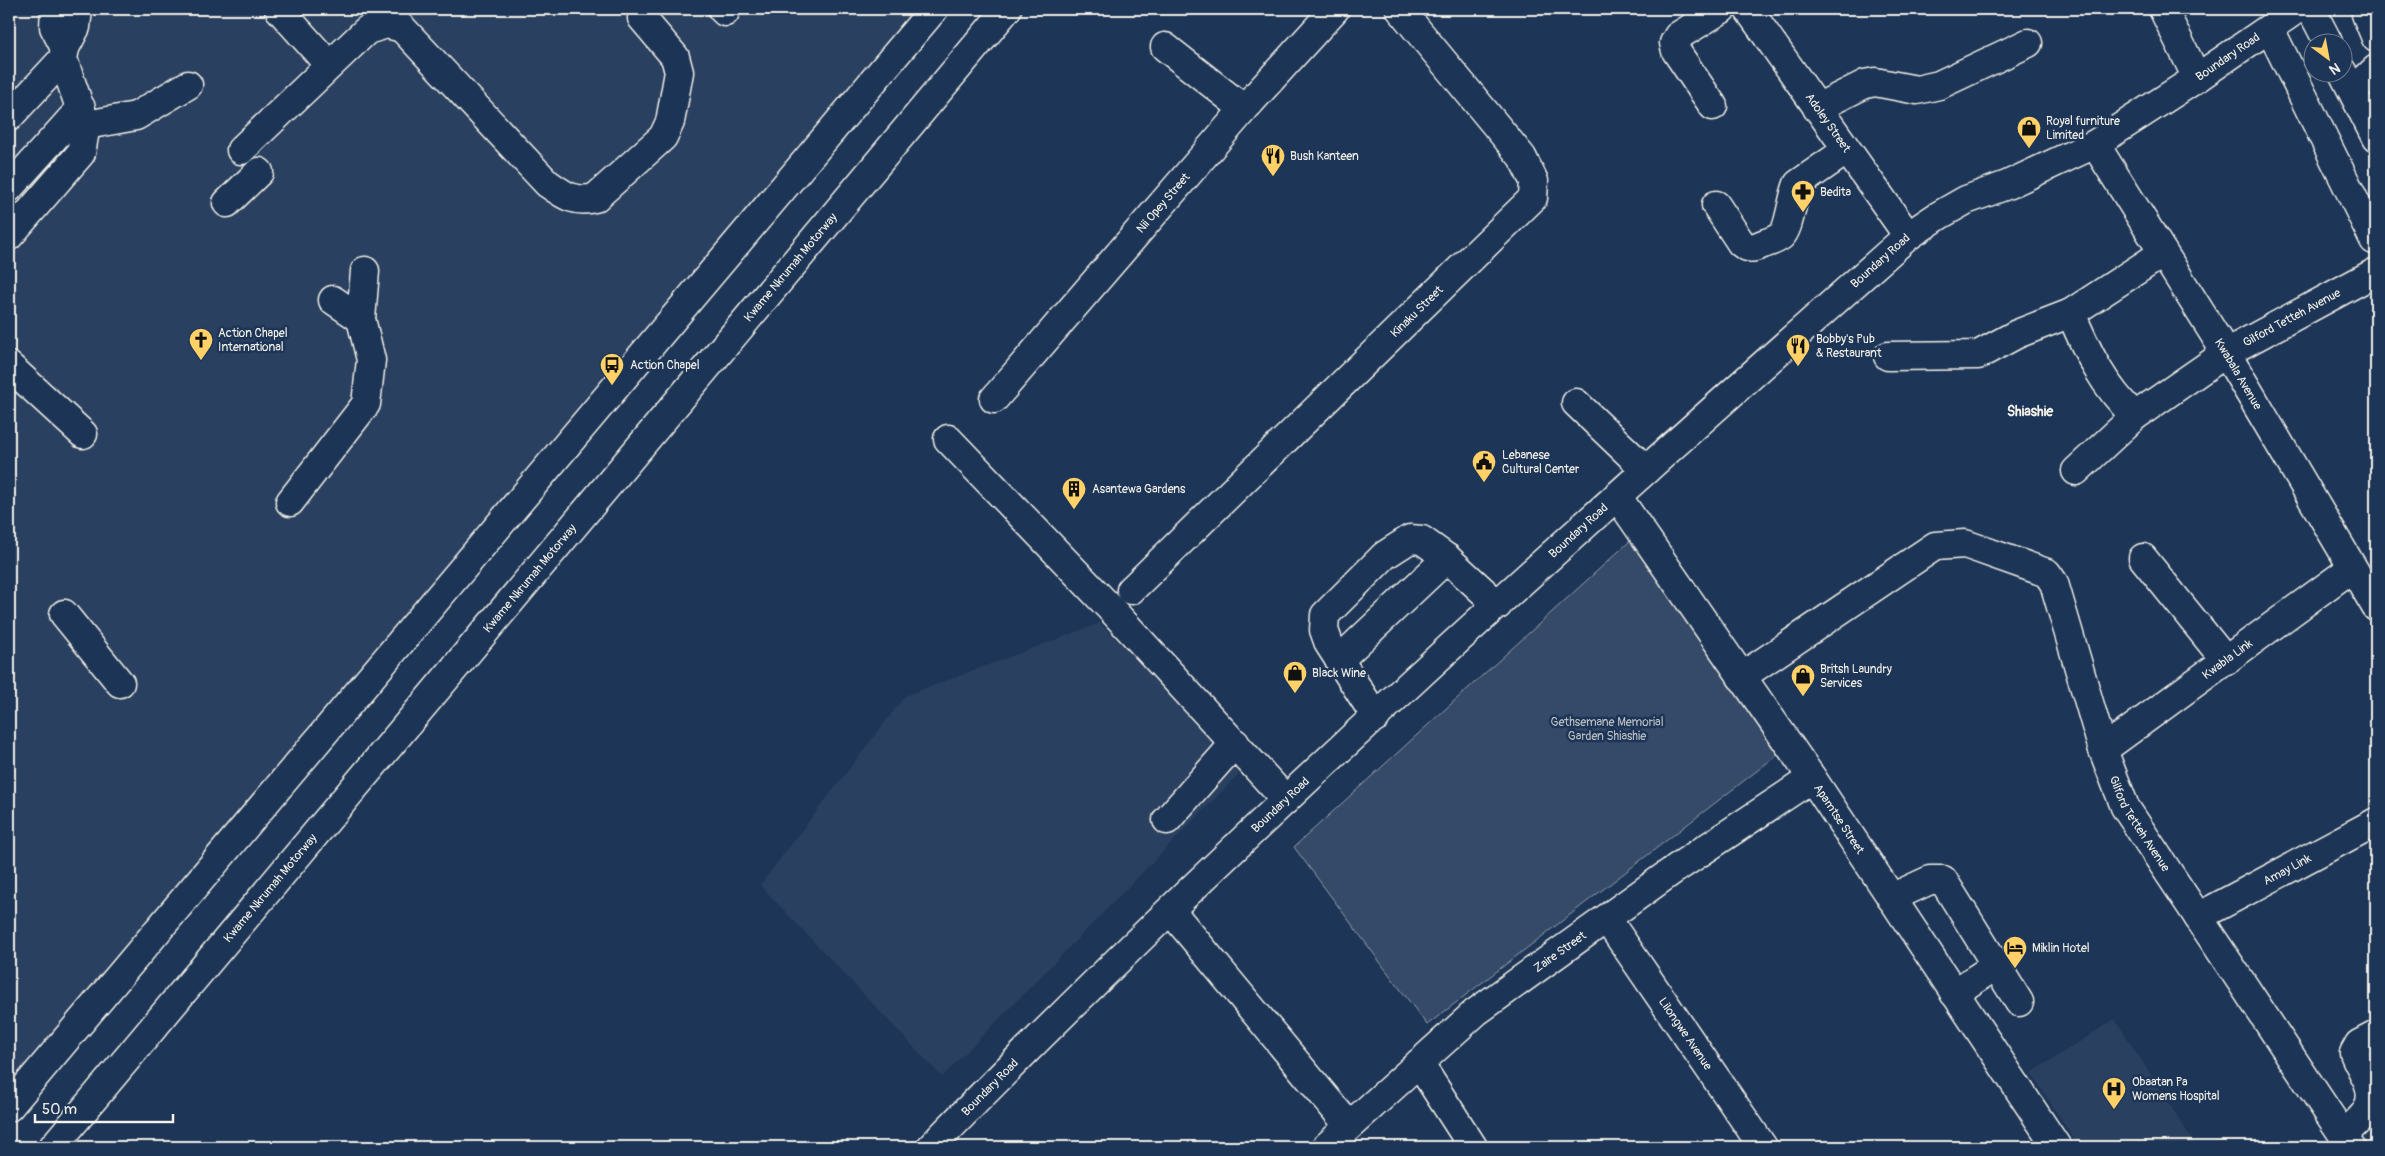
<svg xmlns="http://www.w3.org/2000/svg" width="2385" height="1156" viewBox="0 0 2385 1156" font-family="Pangolin,sans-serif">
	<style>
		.built { fill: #2a4060 }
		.green { fill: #354a67; stroke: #949ea8 }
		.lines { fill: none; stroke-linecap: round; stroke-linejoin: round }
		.minor-casing { stroke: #f4f1e8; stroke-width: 31 }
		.major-casing { stroke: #f4f1e8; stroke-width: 31 }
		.highway-casing { stroke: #f4f1e8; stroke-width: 31 }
		.minor { stroke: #1d3557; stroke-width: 28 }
		.major { stroke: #1d3557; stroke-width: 28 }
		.highway { stroke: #1d3557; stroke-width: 28 }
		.labels { text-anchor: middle; stroke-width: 5; stroke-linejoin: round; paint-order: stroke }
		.street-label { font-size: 12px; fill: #f4f1e8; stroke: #1d3557 }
		.poi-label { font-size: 12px; fill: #f4f1e8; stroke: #1d3557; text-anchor: start }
		.park-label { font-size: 12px; fill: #bbbfc1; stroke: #1d3557 }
		.neighbourhood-label { font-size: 14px; font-weight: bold; fill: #f4f1e8; stroke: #1d3557 }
	</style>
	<rect width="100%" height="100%" fill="#1d3557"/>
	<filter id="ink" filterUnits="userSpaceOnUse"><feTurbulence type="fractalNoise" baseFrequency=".02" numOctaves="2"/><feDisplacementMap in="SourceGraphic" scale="10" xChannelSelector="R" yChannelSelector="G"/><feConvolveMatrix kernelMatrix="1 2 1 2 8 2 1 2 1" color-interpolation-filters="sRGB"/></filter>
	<g filter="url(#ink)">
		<!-- built -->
		<g class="built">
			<path d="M9,9H921L548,445L9,1096Z"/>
			<path d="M1100,623L1246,767L942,1077L760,885L905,696Z"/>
			<path d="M2115,1019L2197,1147H2079L2031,1073Z"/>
		</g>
		<!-- green -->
		<path class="green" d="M1630,541L1780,753L1427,1025L1294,847Z"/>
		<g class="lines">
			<defs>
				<g id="minor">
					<path d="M55,9L54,27L65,48"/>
					<path d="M279,9L329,65"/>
					<path d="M722,9L725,12"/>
					<path id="s1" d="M1748,9L1908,236"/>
					<path d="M2163,9L2197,78"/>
					<path d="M2311,9L2328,42"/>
					<path d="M2367,9L2366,14L2376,38"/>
					<path d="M2270,29L2374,240"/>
					<path d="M1165,47L1244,109"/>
					<path d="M2342,71L2376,138"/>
					<path d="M2353,91L2376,69"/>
					<path d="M1713,106L1676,51L1674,43L1678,36L1722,9"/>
					<path d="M1817,108L1865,84L1875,82L1917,90L1939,85L2028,43"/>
					<path d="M9,117L63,59"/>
					<path d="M86,125L136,116L188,85"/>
					<path id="s2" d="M2095,144L2226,353L2376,607"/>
					<path d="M241,150L367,30L387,24L402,28L547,183C564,195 574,203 595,198L663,137L670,122L679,72L675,57L642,18"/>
					<path d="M9,188L81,108"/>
					<path d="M227,203L259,172"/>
					<path d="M1716,205L1741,243C1749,250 1754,248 1763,244C1769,242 1776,240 1781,236C1790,228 1792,197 1798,184L1847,150"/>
					<path d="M9,236L81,153L86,125L63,59L65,48L76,27L78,9"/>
					<path d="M333,300L361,319"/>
					<path d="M2071,313C2087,352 2104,387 2135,416"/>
					<path d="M1888,356L1978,355L2017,334L2071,313L2163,253"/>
					<path d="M9,366L83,434"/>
					<path id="s3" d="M994,399L1244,109L1335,9"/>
					<path d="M1576,403L1646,470"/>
					<path d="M948,439L1112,610L1286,800"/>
					<path id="s4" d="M2076,471L2135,416L2226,353L2376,272"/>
					<path id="s5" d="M1617,496L1812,778L2057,1147"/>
					<path d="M290,502L366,404L371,360L361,319L365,271"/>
					<path d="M2143,558L2226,661"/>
					<path id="s6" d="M1131,590L1533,198L1534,181L1522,157L1400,9"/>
					<path d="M64,614L120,683"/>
					<path d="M1339,660L1447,558"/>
					<path id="s7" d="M1741,677L1935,546L1965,544L2047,573L2054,583L2103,750L2125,807L2351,1147"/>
					<path d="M1376,717L1329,644L1324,630L1325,615L1385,555L1410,539L1422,540L1447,558L1498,605"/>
					<path id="s8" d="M2103,750L2352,568"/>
					<path d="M1167,820L1235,743"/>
					<path d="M1891,898L1930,880H1943L2019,1002"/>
					<path d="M1171,911L1349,1126"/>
					<path id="s9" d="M2198,917L2376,822"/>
					<path id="s10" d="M1607,919L1763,1147"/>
					<path d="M1954,993L1997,965"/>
					<path d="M1419,1063L1473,1147"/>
					<path d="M2343,1134C2360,1120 2378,1107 2368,1082C2364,1072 2358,1064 2354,1053L2359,1044L2376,1035"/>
					<path id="s11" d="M1326,1147L1476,1012L1675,869L1812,778"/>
				</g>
				<g id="major">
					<path id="s12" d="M931,1147C1242,828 1575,532 1908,236L1938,216L1966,200L2007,185L2095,144L2197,78L2297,9"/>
				</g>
				<g id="highway">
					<path d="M9,1107L934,9"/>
					<path id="s13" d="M53,1147L1007,9"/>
				</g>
			</defs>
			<!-- minor casing -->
			<use href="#minor" class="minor-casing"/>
			<!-- major casing -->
			<use href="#major" class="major-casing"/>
			<!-- highway casing -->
			<use href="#highway" class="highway-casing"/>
			<!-- minor -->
			<use href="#minor" class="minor"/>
			<!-- major -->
			<use href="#major" class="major"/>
			<!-- highway -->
			<use href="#highway" class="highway"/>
		</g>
	</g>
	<!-- icons -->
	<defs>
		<symbol id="shop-pin" viewBox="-11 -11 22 30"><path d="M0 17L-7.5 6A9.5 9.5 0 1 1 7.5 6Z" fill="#ffd166" stroke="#1d3557"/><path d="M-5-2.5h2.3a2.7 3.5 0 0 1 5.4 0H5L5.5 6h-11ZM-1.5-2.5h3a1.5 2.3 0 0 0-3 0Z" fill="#111"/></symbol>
		<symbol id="restaurant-pin" viewBox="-11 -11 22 30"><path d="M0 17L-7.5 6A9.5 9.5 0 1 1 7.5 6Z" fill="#ffd166" stroke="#1d3557"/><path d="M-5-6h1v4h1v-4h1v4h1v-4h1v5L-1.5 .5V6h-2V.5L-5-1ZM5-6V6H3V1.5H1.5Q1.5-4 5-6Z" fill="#111"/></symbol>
		<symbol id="pharmacy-pin" viewBox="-11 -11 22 30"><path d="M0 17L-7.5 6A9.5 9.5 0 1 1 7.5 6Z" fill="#ffd166" stroke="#1d3557"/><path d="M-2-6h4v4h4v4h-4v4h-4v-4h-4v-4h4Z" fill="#111"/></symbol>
		<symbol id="church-pin" viewBox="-11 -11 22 30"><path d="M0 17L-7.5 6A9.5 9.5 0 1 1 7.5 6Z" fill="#ffd166" stroke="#1d3557"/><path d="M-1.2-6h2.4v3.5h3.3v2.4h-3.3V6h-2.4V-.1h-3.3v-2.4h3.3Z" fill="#111"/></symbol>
		<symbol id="bus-pin" viewBox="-11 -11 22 30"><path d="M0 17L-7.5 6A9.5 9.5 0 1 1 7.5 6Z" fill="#ffd166" stroke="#1d3557"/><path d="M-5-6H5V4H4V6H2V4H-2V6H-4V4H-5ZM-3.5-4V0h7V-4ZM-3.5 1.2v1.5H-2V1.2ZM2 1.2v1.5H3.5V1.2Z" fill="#111"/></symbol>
		<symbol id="civic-pin" viewBox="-11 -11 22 30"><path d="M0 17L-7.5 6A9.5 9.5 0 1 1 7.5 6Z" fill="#ffd166" stroke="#1d3557"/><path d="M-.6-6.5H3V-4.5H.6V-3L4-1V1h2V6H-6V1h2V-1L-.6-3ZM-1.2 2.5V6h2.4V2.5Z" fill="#111"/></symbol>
		<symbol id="building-pin" viewBox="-11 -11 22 30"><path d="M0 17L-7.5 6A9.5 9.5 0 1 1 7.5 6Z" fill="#ffd166" stroke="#1d3557"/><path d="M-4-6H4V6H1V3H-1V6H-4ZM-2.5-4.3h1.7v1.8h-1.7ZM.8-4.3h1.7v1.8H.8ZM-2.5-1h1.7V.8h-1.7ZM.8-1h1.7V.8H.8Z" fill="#111"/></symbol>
		<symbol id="hotel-pin" viewBox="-11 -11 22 30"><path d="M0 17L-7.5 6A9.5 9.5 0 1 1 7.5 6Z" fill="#ffd166" stroke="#1d3557"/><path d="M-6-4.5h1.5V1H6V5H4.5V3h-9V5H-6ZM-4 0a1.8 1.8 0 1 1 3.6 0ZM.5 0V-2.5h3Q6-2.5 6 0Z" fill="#111"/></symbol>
		<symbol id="hospital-pin" viewBox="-11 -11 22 30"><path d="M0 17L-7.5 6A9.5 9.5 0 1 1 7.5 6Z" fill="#ffd166" stroke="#1d3557"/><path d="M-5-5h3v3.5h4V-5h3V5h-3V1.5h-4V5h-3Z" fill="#111"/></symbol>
	</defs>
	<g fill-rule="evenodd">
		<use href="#shop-pin" x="2015" y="114" width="28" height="38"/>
		<use href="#restaurant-pin" x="1259" y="142" width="28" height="38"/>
		<use href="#pharmacy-pin" x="1789" y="178" width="28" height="38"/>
		<use href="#church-pin" x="187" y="326" width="28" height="38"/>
		<use href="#restaurant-pin" x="1784" y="332" width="28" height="38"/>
		<use href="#bus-pin" x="598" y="351" width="28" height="38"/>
		<use href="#civic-pin" x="1470" y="448" width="28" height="38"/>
		<use href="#building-pin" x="1060" y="475" width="28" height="38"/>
		<use href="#shop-pin" x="1281" y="659" width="28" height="38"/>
		<use href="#shop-pin" x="1789" y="662" width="28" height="38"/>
		<use href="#hotel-pin" x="2001" y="934" width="28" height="38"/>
		<use href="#hospital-pin" x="2100" y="1075" width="28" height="38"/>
	</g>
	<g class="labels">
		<!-- street labels -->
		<g class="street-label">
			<text dy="4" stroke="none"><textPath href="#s12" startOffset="1704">Boundary Road</textPath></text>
			<text dy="4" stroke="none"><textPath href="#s1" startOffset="139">Adoley Street</textPath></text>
			<text dy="4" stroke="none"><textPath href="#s3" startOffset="259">Nii Opey Street</textPath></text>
			<text dy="4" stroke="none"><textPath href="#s12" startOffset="1299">Boundary Road</textPath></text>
			<text dy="4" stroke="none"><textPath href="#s13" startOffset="1148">Kwame Nkrumah Motorway</textPath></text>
			<text dy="4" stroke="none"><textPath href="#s6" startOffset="399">Kinaku Street</textPath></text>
			<text dy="4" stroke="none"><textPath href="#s4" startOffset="266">Gilford Tetteh Avenue</textPath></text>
			<text dy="4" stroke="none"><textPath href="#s2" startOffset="271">Kwabala Avenue</textPath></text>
			<text dy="4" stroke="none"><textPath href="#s12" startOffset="894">Boundary Road</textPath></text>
			<text dy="4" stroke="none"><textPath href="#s13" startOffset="742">Kwame Nkrumah Motorway</textPath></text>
			<text dy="4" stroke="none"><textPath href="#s8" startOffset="154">Kwabla Link</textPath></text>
			<text dy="4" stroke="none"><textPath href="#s12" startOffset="489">Boundary Road</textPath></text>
			<text dy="4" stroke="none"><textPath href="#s5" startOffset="392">Apamtse Street</textPath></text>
			<text dy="4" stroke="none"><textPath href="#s7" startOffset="620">Gilford Tetteh Avenue</textPath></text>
			<text dy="4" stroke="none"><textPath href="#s9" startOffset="101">Amay Link</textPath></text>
			<text dy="4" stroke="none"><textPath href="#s13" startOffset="338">Kwame Nkrumah Motorway</textPath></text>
			<text dy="4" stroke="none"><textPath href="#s11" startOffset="305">Zaire Street</textPath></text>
			<text dy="4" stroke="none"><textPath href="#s10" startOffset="139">Lilongwe Avenue</textPath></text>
			<text dy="4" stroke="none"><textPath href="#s12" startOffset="84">Boundary Road</textPath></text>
		</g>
		<!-- poi labels -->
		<g class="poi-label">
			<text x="2046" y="125">Royal furniture<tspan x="2046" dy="14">Limited</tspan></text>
			<text x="1290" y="160">Bush Kanteen</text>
			<text x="1820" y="196">Bedita</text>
			<text x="218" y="337">Action Chapel<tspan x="218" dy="14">International</tspan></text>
			<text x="1816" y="343">Bobby's Pub<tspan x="1816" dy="14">&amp; Restaurant</tspan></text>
			<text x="630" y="369">Action Chapel</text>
			<text x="1502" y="459">Lebanese<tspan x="1502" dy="14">Cultural Center</tspan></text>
			<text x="1092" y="493">Asantewa Gardens</text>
			<text x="1820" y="673">Britsh Laundry<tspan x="1820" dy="14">Services</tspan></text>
			<text x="1312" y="677">Black Wine</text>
			<text x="2032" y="952">Miklin Hotel</text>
			<text x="2132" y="1086">Obaatan Pa<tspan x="2132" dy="14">Womens Hospital</tspan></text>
		</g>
		<!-- park labels -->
		<g class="park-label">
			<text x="1607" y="726">Gethsemane Memorial<tspan x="1607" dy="14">Garden Shiashie</tspan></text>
		</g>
		<!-- neighbourhood labels -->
		<g class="neighbourhood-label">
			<text x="2030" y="416">Shiashie</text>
		</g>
	</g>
	<!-- margin -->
	<rect width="2385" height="1156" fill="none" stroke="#1d3557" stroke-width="30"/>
	<rect x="15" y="15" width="2355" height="1126" fill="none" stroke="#f4f1e8" stroke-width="2" filter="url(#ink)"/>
	<!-- north arrow -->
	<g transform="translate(2328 58) rotate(148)"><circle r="24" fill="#1d3557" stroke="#738091"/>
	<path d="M0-4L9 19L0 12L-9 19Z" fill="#ffd166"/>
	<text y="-8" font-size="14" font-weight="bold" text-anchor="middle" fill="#f4f1e8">N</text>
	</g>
	<!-- scale -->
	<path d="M35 1114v8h138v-8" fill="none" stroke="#f4f1e8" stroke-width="2.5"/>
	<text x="42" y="1114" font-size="15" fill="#f4f1e8" stroke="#1d3557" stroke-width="4" paint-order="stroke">50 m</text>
</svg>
